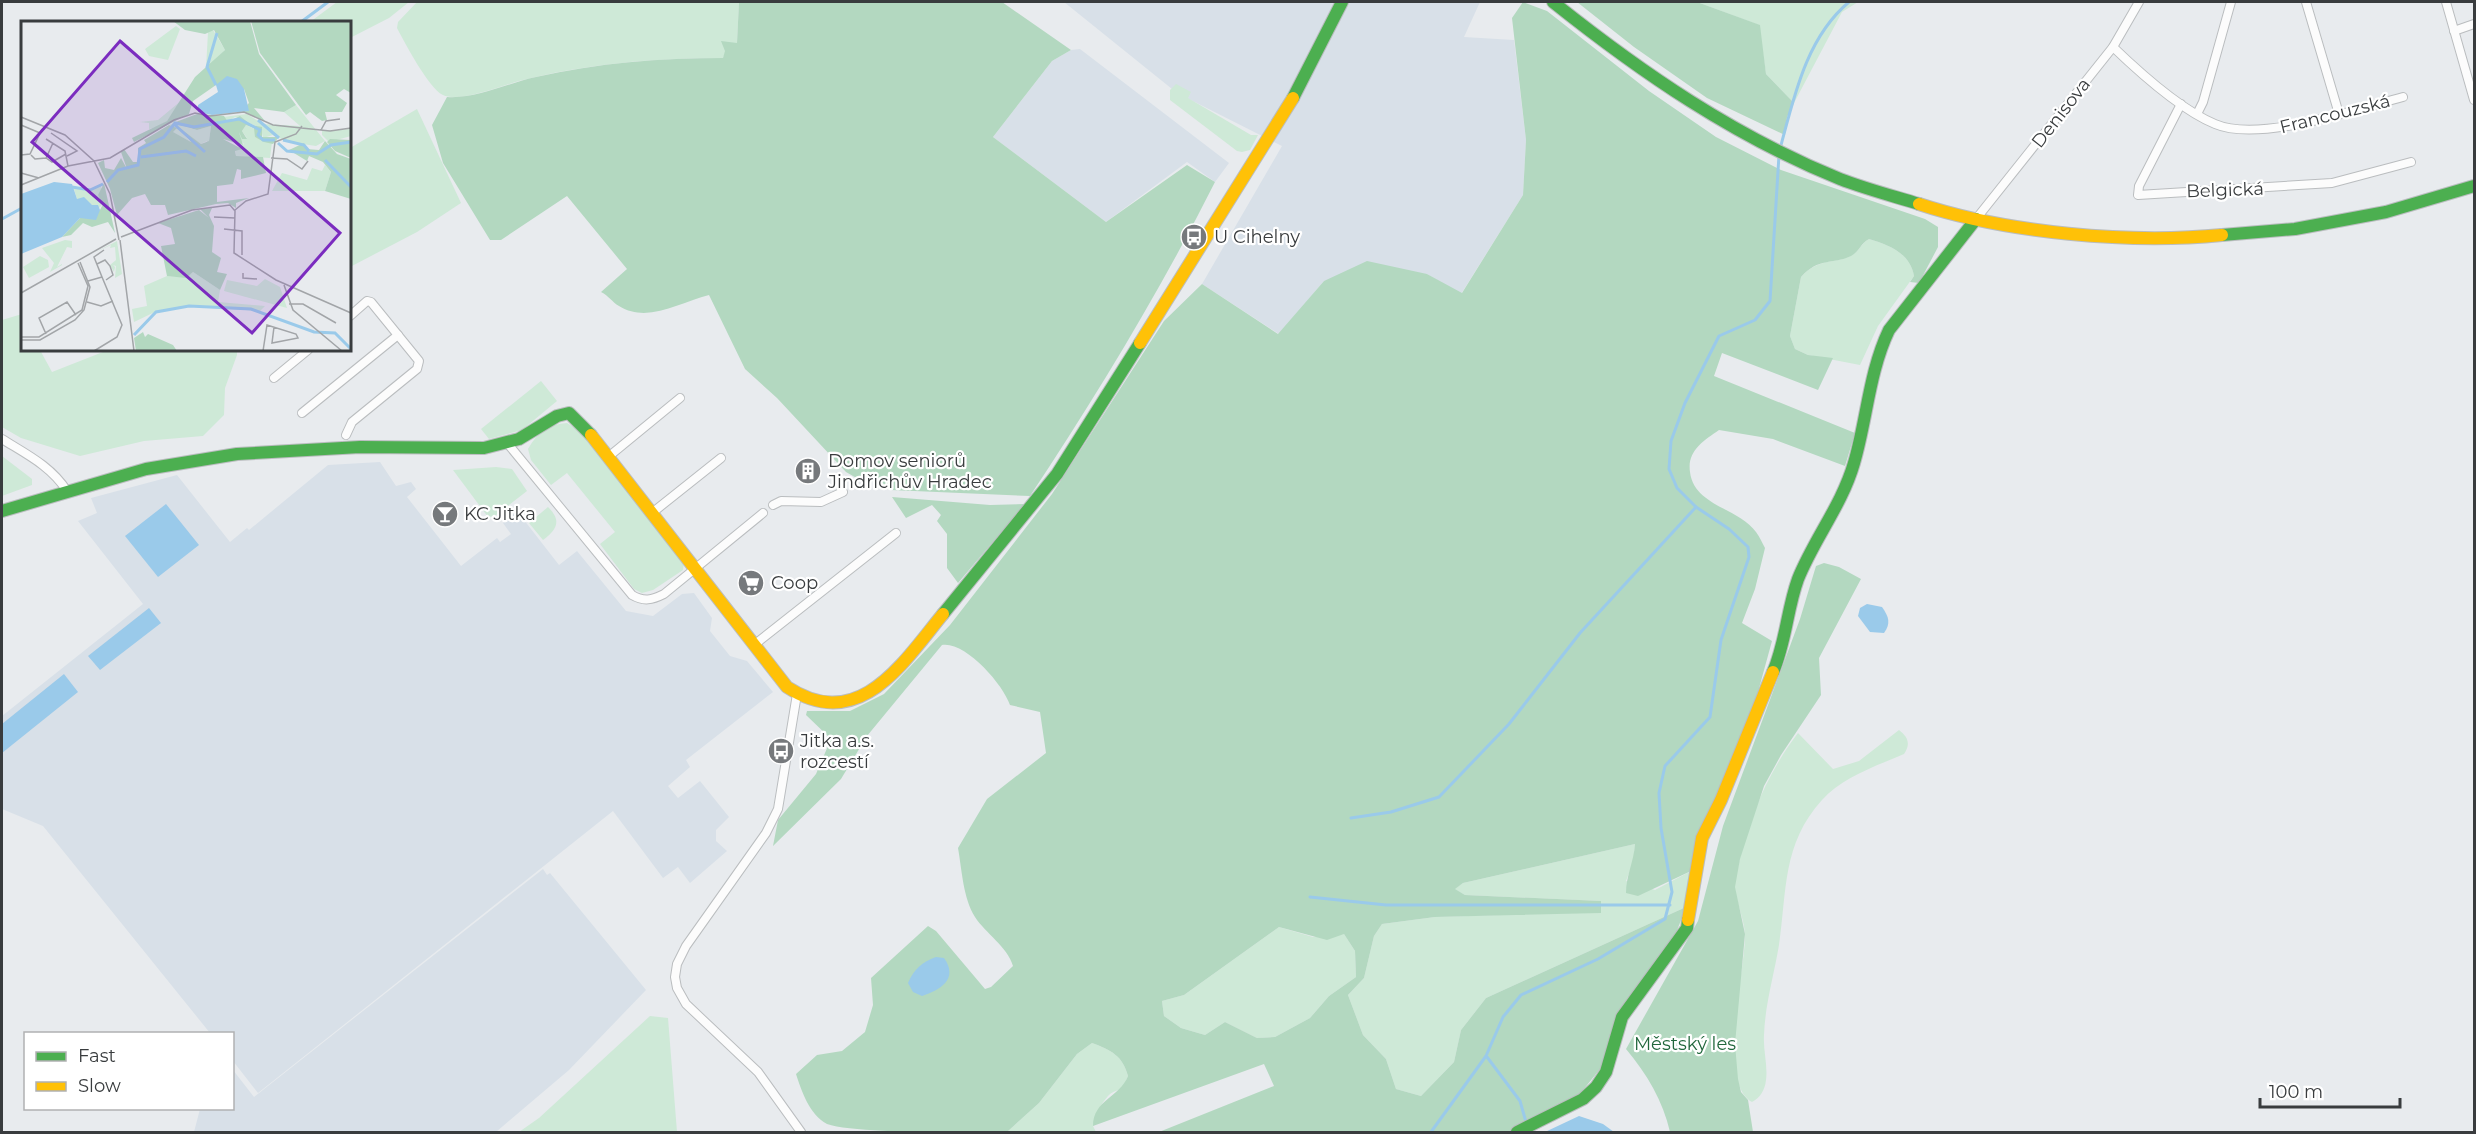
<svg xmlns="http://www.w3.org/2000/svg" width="2476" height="1134" viewBox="0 0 2476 1134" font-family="Montserrat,sans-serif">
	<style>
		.built { fill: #d8e0e8 }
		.green { fill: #cee9d7 }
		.forest { fill: #b3d8c0; fill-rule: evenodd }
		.water { fill: #9acaea }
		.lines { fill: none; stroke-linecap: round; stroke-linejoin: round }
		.stream { stroke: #9acaea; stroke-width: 3 }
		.street-casing { stroke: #babdbf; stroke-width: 10 }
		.fast-casing { stroke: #babdbf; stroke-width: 14 }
		.slow-casing { stroke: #babdbf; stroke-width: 14 }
		.street { stroke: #fcfcfc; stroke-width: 8 }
		.fast { stroke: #4caf50; stroke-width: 12 }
		.slow { stroke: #ffc107; stroke-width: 12 }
		.labels { text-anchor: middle; stroke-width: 4.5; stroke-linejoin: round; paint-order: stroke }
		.street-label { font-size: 18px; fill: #393c3e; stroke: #fff }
		.poi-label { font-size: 18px; fill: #393c3e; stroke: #fff; text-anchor: start }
		.park-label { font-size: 18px; fill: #21673c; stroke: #fff }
		.inset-river { fill: none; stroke: #9acaea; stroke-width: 3 }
		.inset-road { fill: none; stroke: #a2a5a8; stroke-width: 1.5 }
		.view { fill: #7b2cbf; fill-opacity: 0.15; stroke: #7b2cbf; stroke-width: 3 }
		.inset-edge { fill: none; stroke: #393c3e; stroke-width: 3 }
	</style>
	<rect width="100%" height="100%" fill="#e8ebee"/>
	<!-- built -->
	<g class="built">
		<path d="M1064,2H1480L1464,37L1514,40L1526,140L1523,195L1461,294L1427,274L1324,281L1279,334L1202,284L1282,146L1177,93Z"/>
		<path d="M1080,49L1229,163L1215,182L1187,162L1106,222L993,137L1052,61L1071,50Z"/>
		<path d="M380,462L396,486L411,482L416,489L407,497L461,566L497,538L500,542L511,534L503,523L517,511L559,565L577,551L626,611L653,616L682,594L694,593L712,618L710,631L730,656L747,661L773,692L686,760L690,767L668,786L678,798L700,781L729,817L716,830V841L727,851L690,883L678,867L663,878L613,811L258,1093L233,1061L232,1034L210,1033L43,826L2,809V716L143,604L78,521L97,513L91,498L177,475L230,542L247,528L249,530L328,465Z"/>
		<path d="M543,869L547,875L550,873L646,990L569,1070L496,1132H194L200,1109L232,1108L233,1070L254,1097Z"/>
	</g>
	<!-- green -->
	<g class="green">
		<path d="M337,2H409L389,18L350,38V22H310Z"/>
		<path d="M417,2H739L737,43L726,51L723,58C655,58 584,64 519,81C501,86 459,103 443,95C429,89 405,43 397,28L398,22Z"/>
		<path d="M1697,2H1858L1842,12L1794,103L1766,74L1759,25Z"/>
		<path d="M1176,84L1191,92L1188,98L1251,135H1258L1250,150L1242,152L1237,151L1170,100V90Z"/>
		<path d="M417,109L461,203L417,232L350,267V148Z"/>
		<path d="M1869,239C1889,245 1910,253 1914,276L1878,326L1860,365L1808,355L1795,349L1790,336L1801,277C1820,256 1839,265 1855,253C1860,249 1862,243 1869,239Z"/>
		<path d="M22,314V350H40L52,372L108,350H237V355L225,388L224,415L203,436L144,441L80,456L21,438L2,427V320Z"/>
		<path d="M541,381L557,401L522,430L489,439L481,429Z"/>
		<path d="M567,423L580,431L684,563L683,570L653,590L642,593L634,589L600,544L615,532L567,473L551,485L531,460L528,449C537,433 549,424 567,423Z"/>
		<path d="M2,456L32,479V485L2,496Z"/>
		<path d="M496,467L512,469L527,491L495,516L488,517L453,470Z"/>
		<path d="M548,507C562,521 557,529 543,540L529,523Z"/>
		<path d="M1899,730C1908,737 1911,744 1904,754C1876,766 1843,777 1822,800C1782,844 1787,891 1779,945C1774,975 1765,1005 1764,1035C1763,1050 1768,1066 1766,1080C1765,1090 1760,1098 1752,1102C1716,1082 1746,968 1745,934C1744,919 1737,904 1735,889C1734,880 1738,870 1739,862C1750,815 1769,771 1798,733L1833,769L1859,761Z"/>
		<path d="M1635,844L1634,860L1626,881L1655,890L1691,871L1686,907L1486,998L1461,1030L1454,1062L1421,1096L1396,1089L1386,1059L1363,1035L1348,995L1364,978L1374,936L1382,924L1435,917L1601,912L1600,901L1465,895L1454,889L1463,883Z"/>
		<path d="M1279,927L1313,937L1344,934L1355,951L1356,977L1329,996L1310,1018L1275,1037L1257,1038L1225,1022L1205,1035L1181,1028L1164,1016L1162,1001L1184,995Z"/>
		<path d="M650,1016L668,1018L677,1132H519L539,1118Z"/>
		<path d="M1092,1043C1111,1050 1123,1056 1128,1076C1121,1095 1117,1087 1108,1096C1100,1105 1096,1114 1093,1126L1096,1132H1007L1039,1103L1077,1054Z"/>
	</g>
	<!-- forest -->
	<g class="forest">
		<path d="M739,2H1002L1071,50L1052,61L993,137L1106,222L1187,165L1215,182C1160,291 1097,395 1030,496L891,490L878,479L867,484L846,472L777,398L745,369L709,295C680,302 648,324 619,306C612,302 609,296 601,292L627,269L567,196L501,240H490L443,163L432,125L447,97C476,99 508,83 536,77C597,63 661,58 723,58L725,51L721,41L737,43Z"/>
		<path d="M1523,2L1547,11L1649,91L1716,137L1781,170L1925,219L1938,227V247L1919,283L1910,282L1914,276C1910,253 1889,245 1869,239C1861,243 1859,252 1851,256C1832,265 1819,257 1801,277L1790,336L1795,349L1808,355L1833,358L1818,390L1722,353L1714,376L1855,433L1845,466L1773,439L1719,430C1703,441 1687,451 1690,472C1694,506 1739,508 1756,532C1760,537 1762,543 1765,548L1755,589L1742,623L1772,641L1758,692L1700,837L1691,871L1638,896L1626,893C1626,876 1634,861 1635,844L1463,883L1455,889L1465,895L1601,901V913L1435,917L1382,924L1374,936L1364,978L1348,995L1363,1035L1386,1059L1396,1089L1421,1096L1454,1062L1461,1030L1486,998L1686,907L1673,941L1618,1024L1600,1069L1575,1100L1516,1132H1159L1274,1086L1264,1064L1093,1126C1093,1100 1120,1097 1128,1076C1123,1056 1111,1050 1092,1043L1077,1054L1039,1103L1007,1132C969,1132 856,1134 827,1124C809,1114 802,1092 796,1074L817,1055L842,1051L865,1032L873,1005L871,978L928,926L936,931L985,989L991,987L1013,966C1007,946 986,934 975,917C963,898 962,870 958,848L987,799L1046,753L1040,712L1010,705C1003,684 965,641 942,645L867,736L841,779L773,846L778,820L816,774L831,739L806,715L807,711H850L884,694L950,625L1052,494L1164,321L1202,284L1278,334L1324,281L1367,261L1427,274L1462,293L1523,195L1526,140L1512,18ZM1279,927L1327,940L1344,934L1355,951L1356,977L1329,996L1310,1018L1275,1037L1257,1038L1225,1022L1205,1035L1181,1028L1164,1016L1162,1001L1184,995Z"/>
		<path d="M1577,2H1697L1760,25L1766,74L1794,103L1787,117L1785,135L1707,98L1634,47Z"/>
		<path d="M892,497L990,505L1025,504L958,583L947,568V534L937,521L941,515L932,505L906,518Z"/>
		<path d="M1824,563L1839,567L1861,579L1819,658L1821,695L1781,755L1764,786L1740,859L1735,887L1745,934L1735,1044L1738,1079L1741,1092L1748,1100L1753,1132H1670C1663,1101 1647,1074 1626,1049L1698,921L1723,826L1800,619L1816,566Z"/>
	</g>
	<!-- water -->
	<g class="water">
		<path d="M166,504L199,545L158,577L125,536Z"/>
		<path d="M1867,604L1882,607C1889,617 1891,623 1884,633L1870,632L1858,616L1860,608Z"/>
		<path d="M149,608L161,623L100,670L88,656Z"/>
		<path d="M64,674L78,692L2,753V724Z"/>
		<path d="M936,957L944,958C959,979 940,990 922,996L913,992L908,983C914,969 922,962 936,957Z"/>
		<path d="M1579,1116L1603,1124L1614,1132H1545Z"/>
	</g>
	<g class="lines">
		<!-- stream -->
		<g class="stream">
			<path d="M301,22L328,2"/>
			<path d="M1780,149C1794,97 1806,38 1849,2"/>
			<path d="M2,219L22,208"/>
			<path d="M1351,818L1391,812L1439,797L1509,724L1580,633L1696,507"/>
			<path d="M1310,897L1386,905H1670"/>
			<path d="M1487,1057L1520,1101L1526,1122"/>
			<path d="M1431,1132L1486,1056L1503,1017L1521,995L1598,959L1665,919L1672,892L1661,828L1659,793L1665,766L1710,717L1721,640L1749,557L1748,547L1729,529L1696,507L1677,488L1669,469L1671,441L1685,403L1719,336L1755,320L1770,301L1779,155"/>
		</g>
		<defs>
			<g id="street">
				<path d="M2306,2L2339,114"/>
				<path d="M2446,2L2474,100"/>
				<path d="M2454,31L2474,24"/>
				<path d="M2113,47C2140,73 2181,110 2215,124C2259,143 2357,109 2403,97"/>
				<path d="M2181,104L2139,186L2138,195L2332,183L2411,162"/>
				<path d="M2197,114L2203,102L2231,2"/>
				<path d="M1976,219L2113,47L2139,2"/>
				<path d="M274,378L308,350"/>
				<path d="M302,413L398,335"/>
				<path d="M346,435L352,422L417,369L419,361L371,302L367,301L350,316"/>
				<path d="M2,439C26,454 51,466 67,491"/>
				<path d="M508,444L632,595C644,602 652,600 664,594L763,513"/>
				<path d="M613,453L680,398"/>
				<path d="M773,505L781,501L821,502L843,492"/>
				<path d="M652,513L721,458"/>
				<path d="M754,645L896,533"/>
				<path d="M797,694L778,809L766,833L686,946L677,964L675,977L677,988L686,1004L758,1072L801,1132"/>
			</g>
			<g id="fast">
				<path d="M1553,2C1642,73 1734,136 1840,179C1866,189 1893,196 1919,204"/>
				<path d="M1293,98L1342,2"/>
				<path d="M2222,235L2295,229L2386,212L2474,186"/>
				<path d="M2,511L146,469L237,454L360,447L484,448L519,439L557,416L569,413L591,435"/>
				<path d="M943,614L1057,474L1140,343"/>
				<path d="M1773,672C1786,642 1787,609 1798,579C1814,539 1842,505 1854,463C1867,419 1869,372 1889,330L1976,219"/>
				<path d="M1517,1132L1583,1099L1596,1087L1606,1072L1622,1017L1687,928L1688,920"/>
			</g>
			<g id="slow">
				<path d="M1919,204C2007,233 2129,244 2222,235"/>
				<path d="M1140,343L1293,98"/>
				<path d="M591,435L787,687C859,734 902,664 943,614"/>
				<path d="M1688,920L1702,838L1721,800L1773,672"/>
			</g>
		</defs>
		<!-- street casing -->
		<use href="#street" class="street-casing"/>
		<!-- fast casing -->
		<use href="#fast" class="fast-casing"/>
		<!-- slow casing -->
		<use href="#slow" class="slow-casing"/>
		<!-- street -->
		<use href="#street" class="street"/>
		<!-- fast -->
		<use href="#fast" class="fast"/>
		<!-- slow -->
		<use href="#slow" class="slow"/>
	</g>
	<!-- icons -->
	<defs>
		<symbol id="bus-disc" viewBox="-11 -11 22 22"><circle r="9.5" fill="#76797c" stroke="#fff"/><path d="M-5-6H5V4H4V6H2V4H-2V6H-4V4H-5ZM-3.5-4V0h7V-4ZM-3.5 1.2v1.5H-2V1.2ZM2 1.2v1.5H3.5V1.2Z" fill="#fff"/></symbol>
		<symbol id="building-disc" viewBox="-11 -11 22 22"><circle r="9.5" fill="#76797c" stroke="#fff"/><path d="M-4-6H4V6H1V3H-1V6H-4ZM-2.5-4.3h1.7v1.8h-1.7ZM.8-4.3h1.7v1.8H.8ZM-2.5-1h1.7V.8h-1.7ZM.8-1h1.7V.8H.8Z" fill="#fff"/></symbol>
		<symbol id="bar-disc" viewBox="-11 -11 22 22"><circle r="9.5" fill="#76797c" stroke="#fff"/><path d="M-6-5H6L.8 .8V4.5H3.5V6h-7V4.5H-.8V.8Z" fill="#fff"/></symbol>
		<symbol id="supermarket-disc" viewBox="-11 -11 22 22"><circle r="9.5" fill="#76797c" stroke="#fff"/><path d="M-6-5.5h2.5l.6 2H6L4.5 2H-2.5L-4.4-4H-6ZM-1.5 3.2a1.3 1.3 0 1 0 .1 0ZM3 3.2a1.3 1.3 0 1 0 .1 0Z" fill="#fff"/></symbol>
	</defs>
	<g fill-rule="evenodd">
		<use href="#bus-disc" x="1179" y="222" width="30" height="30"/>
		<use href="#building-disc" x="793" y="456" width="30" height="30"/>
		<use href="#bar-disc" x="430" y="499" width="30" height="30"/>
		<use href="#supermarket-disc" x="736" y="568" width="30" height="30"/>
		<use href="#bus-disc" x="766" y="736" width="30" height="30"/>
	</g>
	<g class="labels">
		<!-- street labels -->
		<g class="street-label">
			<text transform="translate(2061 113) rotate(-52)" y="6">Denisova</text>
			<text transform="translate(2335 114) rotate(-14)" y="6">Francouzská</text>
			<text transform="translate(2225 190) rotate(-2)" y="6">Belgická</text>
		</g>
		<!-- poi labels -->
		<g class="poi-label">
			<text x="1214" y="243">U Cihelny</text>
			<text x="828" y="467">Domov seniorů<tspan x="828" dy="21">Jindřichův Hradec</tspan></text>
			<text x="464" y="520">KC Jitka</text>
			<text x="771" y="589">Coop</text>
			<text x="800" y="747">Jitka a.s.<tspan x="800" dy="21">rozcestí</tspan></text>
		</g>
		<!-- park labels -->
		<g class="park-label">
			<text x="1685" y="1050">Městský les</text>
		</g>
	</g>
	<!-- overview -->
	<g transform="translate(21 21)">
		<rect width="330" height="330" fill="#e8ebee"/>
		<path d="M155,5L159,8L147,39L128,35L124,28ZM192,9L204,29L185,48L187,11ZM161,79L146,100L135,106L128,108V102L119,101L137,99ZM275,84L304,120L295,125L268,121L252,114L242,117L240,107L214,96L205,101L202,96L226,93L242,103L279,105L263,91ZM152,102L176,109L190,105L188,120L198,122L206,132L189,131L184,125L186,120L180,123L159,109L170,121L151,111L155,108L148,104ZM225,104L234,108V116L251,121L249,137L215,135L214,129L223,123L218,118L219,110L221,114L226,117L221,110ZM330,108V115L308,121L301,114V110ZM304,144L310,151L304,170H251L261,152L286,159L291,147L301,150ZM52,165L69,169L80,165L82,183L78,187L56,178ZM44,219L51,220V236V227L46,226L36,246L41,243V244L29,251L33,242L21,227ZM96,220L101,253L94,257L95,245L92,244L94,246L93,251L89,244L95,239L94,226L89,227L90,224L75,231ZM19,235L27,239L28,246L8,257L2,246ZM172,251L199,269L197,281L244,285L239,290L166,285L136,290L113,301L111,288L126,285L123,265L146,255L165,256ZM244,258L259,266L266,287L203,270L206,259L236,265Z" fill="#cee9d7"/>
		<path d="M152,0H229L238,33L275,84L263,91L233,87L244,100L220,90L228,82L223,68L195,64L172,80L168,93L113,121L111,117L146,100L174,56L204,29L193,9L184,13L164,9ZM230,0H330V72L323,68L315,74L326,82L321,91H304L306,99L301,100L289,91L285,94L239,32ZM176,93L203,95L207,101L219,95L230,104L241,106V116H258L252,123L243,121L234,116L233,107L225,104L221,110L226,118H221L218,111L222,124L202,118L221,128L214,130L215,135L242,136L245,152L220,158V149L216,148L212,163L196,165V181L228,177L215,182V187L207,182L195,183L147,194L144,184H130L124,173L111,177L96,194L89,168L77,142L83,139L84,147L93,149L100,137L106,148L100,131L103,128L112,141H117V127L125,122L123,119L148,104L156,107L152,111L170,121L160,108L180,123L188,120L190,105L176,109L152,102ZM309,118L330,119V137L314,130L306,121ZM304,120L316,133L330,138V178L304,170L310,151L302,141L288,135L286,140L268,129L283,122L286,128L298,129ZM83,162L94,212L87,201L71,206L62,202L50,214L41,216L59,197L79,189L82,183L77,174ZM191,187L188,194L193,205L191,231L200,237L196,251L206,253L199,269L172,251L165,257L146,255L140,225L154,223L150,207L137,202L178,189L188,197L179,188ZM122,311L124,316L127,313L152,324L156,330H115L113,317Z" fill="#b3d8c0"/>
		<path d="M206,55L216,58L223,68L228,90L191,94L177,91V84L197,71L195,64ZM33,161L51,163L56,178L63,176L71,184H77L79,189L75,199L59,197L41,216L0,233V173Z" fill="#9acaea"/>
		<path class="inset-river" d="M195,64L186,46L196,12M237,99L258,117M154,104L184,131M262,119L283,124L288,130M257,122L266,130L296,133L310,124L330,121M120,136L165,130L175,135M304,139L330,166M86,161L97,149L117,144L119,128L143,116L154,102L173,106L218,98L239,109L237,114L242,119H254M51,166L69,169L82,163M113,314L135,291L168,285L230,288L293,311L314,312L330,328"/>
		<path class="inset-road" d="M0,96L44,114L73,140L89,173L98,219M0,104L19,112M300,109L305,100L319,98M30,112L56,130L46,135M25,118L44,130L47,145M0,134L9,133L21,108M10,134L14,138L25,137L32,122M25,137L31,141L45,133M250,137L266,138L281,148L287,140M0,152L18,157M0,164L47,145L89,137L153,99L174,92L189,95L223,91L252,104L309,110L330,107M214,189L225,180L247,173L254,121L275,113L281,105M193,196L214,197M203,208L221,210V234M100,216L171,189L209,184L214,190L213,232L255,259L330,292M99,219L113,330M76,243L84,239L89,245L92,254L85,259M222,252V257L236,258M67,260L81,256L73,236L83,229M263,264L272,289L321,330M0,272L95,218M66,281L80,285L92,280M268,283H282L315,302M25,313L18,297L46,281L55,294M0,316H18L61,289L67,265L57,242M0,319H19L54,299L63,289L69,266L59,241M21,330H44M73,330L96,316L101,304L81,256M242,330L246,304L275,313L277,317L251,322L253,306"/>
		<path class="view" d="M99,20L319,212L231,312L11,121Z"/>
		<rect width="330" height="330" class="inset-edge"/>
	</g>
	<!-- border -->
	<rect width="2476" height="1134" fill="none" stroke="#393c3e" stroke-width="6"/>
	<!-- legend -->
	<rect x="24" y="1032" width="210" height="78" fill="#ffffff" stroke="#b0b1b2" stroke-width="1.5"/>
	<rect x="36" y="1052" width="30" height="9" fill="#4caf50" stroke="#b0b1b2" stroke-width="1.5"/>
	<text x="78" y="1062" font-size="18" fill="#393c3e">Fast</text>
	<rect x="36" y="1082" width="30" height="9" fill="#ffc107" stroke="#b0b1b2" stroke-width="1.5"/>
	<text x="78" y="1092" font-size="18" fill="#393c3e">Slow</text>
	<!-- scale -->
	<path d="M2260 1098v9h140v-9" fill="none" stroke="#393c3e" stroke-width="3"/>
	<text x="2269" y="1098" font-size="18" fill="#393c3e" stroke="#ffffff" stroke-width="4.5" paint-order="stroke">100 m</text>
</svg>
